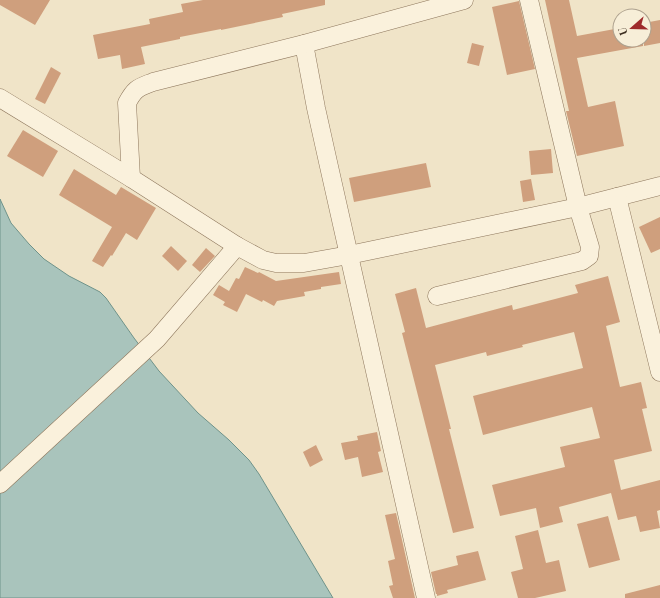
<svg xmlns="http://www.w3.org/2000/svg" width="660" height="598" viewBox="0 0 660 598" font-family="'Playfair Display',serif">
	<style>
		.water { fill: #a9c4bc; stroke: #6f938a }
		.building { fill: #cf9f7d }
		.lines { fill: none; stroke-linecap: round; stroke-linejoin: round }
		.minor-casing { stroke: #8d765c; stroke-width: 19 }
		.minor { stroke: #faf1dc; stroke-width: 18 }
	</style>
	<rect width="100%" height="100%" fill="#f0e4c8"/>
	<!-- water -->
	<path class="water" d="M0,199L11,223L29,244L44,259L69,276L100,292L106,298L134,338L159,371L198,413L229,440L249,460L259,474L333,598H0Z"/>
	<!-- building -->
	<g class="building">
		<path d="M0,0H50L35,25L0,5Z"/>
		<path d="M203,0H325V5L282,14L283,17L221,30V29L180,37V39L141,47L145,64L122,69L120,55L98,59L93,35L150,24L149,19L183,12L181,4Z"/>
		<path d="M545,0H569L577,36L620,28V40H643V46L577,58L588,107L615,101L624,146L577,156L566,111H569Z"/>
		<path d="M519,1L535,69L507,75L492,7Z"/>
		<path d="M660,20V43L644,46V23Z"/>
		<path d="M472,43L484,46L479,66L467,63Z"/>
		<path d="M51,67L61,73L45,104L35,99Z"/>
		<path d="M23,130L58,151L43,177L7,156Z"/>
		<path d="M551,149L553,173L531,175L529,151Z"/>
		<path d="M426,163L431,187L354,202L349,178Z"/>
		<path d="M74,169L116,195L121,187L156,208L137,240L126,233L112,256L111,255L103,267L92,261L112,227L59,195Z"/>
		<path d="M531,179L535,200L523,202L520,181Z"/>
		<path d="M660,217V249L651,253L639,227Z"/>
		<path d="M171,246L187,261L178,271L162,256Z"/>
		<path d="M206,248L215,256L200,272L192,265Z"/>
		<path d="M245,267L258,273L259,272L276,281L339,272L341,284L321,287V289L304,292L305,296L277,301L274,306L263,300L262,302L246,294L237,312L223,305L225,302L213,295L219,285L229,291L236,278L239,279Z"/>
		<path d="M608,276L620,322L606,326L620,387L641,382L647,408L642,409L652,451L614,460L621,490L660,480V510L657,511L660,528L640,532L636,516L618,520L611,493L559,507L563,522L540,528L536,508L500,516L492,485L565,467L560,447L600,438L592,407L483,435L473,396L583,368L574,332L522,345L523,347L487,356L486,352L435,365L451,429H449L474,528L453,533L402,333L405,332L395,294L416,288L426,328L512,305L513,310L578,293L575,285Z"/>
		<path d="M377,432L381,451L378,452L383,472L362,477L358,457L345,460L341,443L358,440L357,436Z"/>
		<path d="M316,445L323,460L310,467L303,452Z"/>
		<path d="M396,513L415,598H393L389,586L393,585L388,561L395,559L385,515Z"/>
		<path d="M608,516L620,560L589,568L577,524Z"/>
		<path d="M538,530L546,563L559,560L566,591L535,598H518L511,572L523,569L515,536Z"/>
		<path d="M478,551L486,580L447,590L448,593L437,596V594H436L431,572L458,565L456,556Z"/>
		<path d="M660,585V598H625V594Z"/>
	</g>
	<g class="lines">
		<defs>
			<g id="minor">
				<path d="M304,44L316,108L328,162L426,598"/>
				<path d="M0,98L131,178L237,246L263,260L276,263H304L349,255L578,207L660,186"/>
				<path d="M131,178L127,103C135,88 138,88 153,82L304,44L464,0"/>
				<path d="M617,197L660,372"/>
				<path d="M437,296L582,261L589,256L590,247L578,207L529,0"/>
				<path d="M0,484L157,339L237,246"/>
			</g>
		</defs>
		<!-- minor casing -->
		<use href="#minor" class="minor-casing"/>
		<!-- minor -->
		<use href="#minor" class="minor"/>
	</g>
	<!-- north arrow -->
	<g transform="translate(632 28) rotate(250)"><circle r="19" fill="#f7eed8" stroke="#ada18e"/>
	<path d="M0-3L7 15L0 10L-7 15Z" fill="#9e2a2b"/>
	<text y="-6" font-size="11" font-weight="bold" text-anchor="middle" fill="#3d2e20">U</text>
	</g>
</svg>
